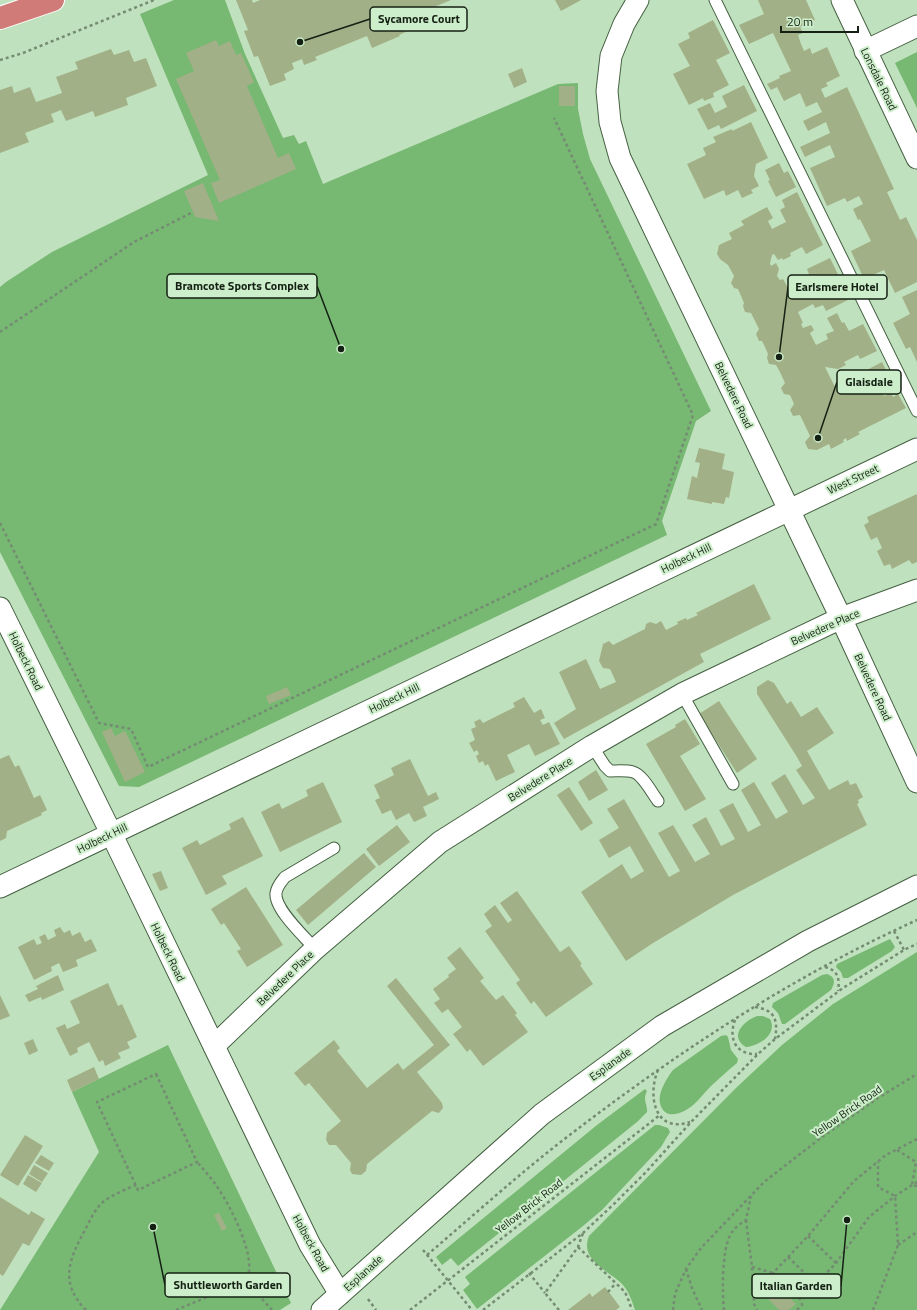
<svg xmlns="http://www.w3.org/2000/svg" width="917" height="1310" viewBox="0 0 917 1310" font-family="'Titillium Web',sans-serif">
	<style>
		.green { fill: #77b873 }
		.building { fill: #a2b087 }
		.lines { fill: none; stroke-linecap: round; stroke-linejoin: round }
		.lane-casing { stroke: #446042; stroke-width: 13 }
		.street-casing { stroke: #446042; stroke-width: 23 }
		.highway-casing { stroke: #fff; stroke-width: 24 }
		.path { stroke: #748c72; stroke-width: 2.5; stroke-dasharray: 3 3; stroke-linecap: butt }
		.lane { stroke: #fff; stroke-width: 11 }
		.street { stroke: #fff; stroke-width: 21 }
		.highway { stroke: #d17b78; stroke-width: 22 }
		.labels { text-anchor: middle; stroke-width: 4; stroke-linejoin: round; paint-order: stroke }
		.street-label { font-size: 11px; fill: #142013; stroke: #cdeeca }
		.leader { fill: none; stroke: #142013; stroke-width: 1.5 }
		.callout-dot { fill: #142013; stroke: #cdeeca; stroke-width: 1.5 }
		.callout { fill: #cdeeca; stroke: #142013; stroke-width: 1.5 }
		.callout-label { font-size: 12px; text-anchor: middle; font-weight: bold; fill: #142013 }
	</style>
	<rect width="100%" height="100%" fill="#c0e1bd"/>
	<!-- green -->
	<g class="green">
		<path d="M174,0H225L245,54L283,138L294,135L299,144L306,141L323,184L558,84L578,83V109L583,134L590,159L711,411L696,421L662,521L667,535L139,787L119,786L0,552V287L6,282L52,252L208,175L140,14Z"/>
		<path d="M917,52V108L895,63Z"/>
		<path d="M890,939L895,947L892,951L848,978H843L841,972L836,967L837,964Z"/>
		<path d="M917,952V1310H635C632,1301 629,1292 623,1285C609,1270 579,1261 589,1236L737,1087L782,1045L833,1004Z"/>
		<path d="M827,974C836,977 835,983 831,990L785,1024H782L778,1013L772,1007L773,1003L822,975Z"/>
		<path d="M757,1016H763L770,1019C778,1034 759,1046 746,1047C728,1036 744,1021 757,1016Z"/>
		<path d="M726,1035L728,1037L731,1050L738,1059L737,1063C728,1070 720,1078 711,1086C705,1092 699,1100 692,1106C682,1114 664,1121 660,1103C658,1092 667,1078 673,1070L721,1036Z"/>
		<path d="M168,1045L291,1303L280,1310H0L99,1152L72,1092Z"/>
		<path d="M645,1089L647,1091C642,1101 648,1104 647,1112L637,1122L458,1266L451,1258L442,1265L436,1257L597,1125Z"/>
		<path d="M655,1125H659L668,1128L670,1132L661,1147L602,1210L583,1226L477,1309L463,1290L470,1284L465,1277Z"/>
	</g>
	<!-- building -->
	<g class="building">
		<path d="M236,0H252L253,3L260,0H451L410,17L411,20L405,23L408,31L399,35L400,36L372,48L367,36L315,57L317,60L304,65L302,59L292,63L294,69L284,74L286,80L270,86L258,56L254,57L244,31L248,30Z"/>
		<path d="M555,0H581L561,11Z"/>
		<path d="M758,0H806L815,20L800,27L803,33L798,35L801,44L804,51L810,48L812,54L827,47L840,76L826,83L828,86L821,89L825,98L847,87L894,189L887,192L900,220L906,217L917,240V282L895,293L884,270L864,279L851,251L871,241L860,219L858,220L853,209L863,204L859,196L847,202L845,198L827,206L810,168L835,157L830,145L805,157L800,147L830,133L826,122L808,131L803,121L822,112L817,102L806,107L800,93L784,101L777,87L771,90L767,84L780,78L779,76L791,71L773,33L749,44L739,25L764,14Z"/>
		<path d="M713,20L730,53L716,60L729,85L713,93L714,97L704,101L703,98L689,105L673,74L690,66L678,44L690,38L688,33Z"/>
		<path d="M216,40L219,46L230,41L236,55L241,53L254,82L247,86L278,158L289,153L296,169L219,203L211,183L220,180L176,79L194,71L186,53Z"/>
		<path d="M111,49L114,55L129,50L134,62L146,58L157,86L126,98L128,105L95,117L93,111L66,121L61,110L51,114L54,122L25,133L29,142L0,153V90L12,86L14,93L30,87L36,102L62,93L56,77L78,69L75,62Z"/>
		<path d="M522,68L527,82L514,88L508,74Z"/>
		<path d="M744,85L757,111L721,129L719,125L708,130L697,109L710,103L715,113L727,107L722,96Z"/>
		<rect x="559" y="86" width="16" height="20"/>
		<path d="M751,122L768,158L756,164L754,176L759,186L751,190L753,193L742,198L738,190L726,196L724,190L704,199L687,164L706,155L703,148L716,142L713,137L732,129V131Z"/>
		<path d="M779,163L784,173L788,171L796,187L776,197L768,181L770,180L765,170Z"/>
		<path d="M203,183L219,221L195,217L193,212L184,191Z"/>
		<path d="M797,192L823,245L806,254L802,247L790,253L791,256L783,260L782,258L778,260L774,254L772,255L770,263L771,266L776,263L779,269L777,276L780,280L783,279L788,288L792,286L794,290L805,284L803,281L810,277L807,269L830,258L850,299L826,311L823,305L815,308L813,304L798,312L803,323L801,324L803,328L811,325L814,330L810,333L816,345L828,339L826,334L834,331L827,318L837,313L842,323L844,322L849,331L863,324L877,351L860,359L858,355L844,362L846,365L838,369L825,367L836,389L860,377L863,385L868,382L863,372L882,362L890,378L878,384L884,396L891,393L893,397L898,394L906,408L858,432L860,434L847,441L846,438L843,440L844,442L831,449L829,444L817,450L808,449L805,442L810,436L800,415L793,416L790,410L794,404L790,395L784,394L781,388L785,383L780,372L776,365L769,364L767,358L768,354L765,347L762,341H759L756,334L759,329L751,313L745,312L743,306L744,303L738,289L734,288L731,283L734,276L728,265L720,259L717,254L719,245L732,239L729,233L744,225L741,221L767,207L773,218L768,221L772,229L786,222L780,210L785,207L782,200Z"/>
		<path d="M917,290V362L910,347L906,349L893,323L910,314L902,297Z"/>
		<path d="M699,448L725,454L722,469L734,472L729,498L726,497L724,504L712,502V504L687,499L692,476L697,478L700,463L695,462Z"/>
		<path d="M917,494V562L912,564L909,560L892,569L890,564L884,566L877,551L882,548L877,537L871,540L864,525L869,522L867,517Z"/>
		<path d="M754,584L771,619L700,654L704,662L564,739L554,723L576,709L559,672L586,659L600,689L616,682L610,669L603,668L599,661L603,644L609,641L613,645L645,629L646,624L650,622L656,624L661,621L666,630L678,624L677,622L686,618L687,620L698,615L696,613Z"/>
		<path d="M768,680L774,683L787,704L791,701L801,717L817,707L834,733L807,751L829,790L848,780L850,785L856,783L863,797L858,800L859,803L857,804L867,825L733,895L653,943L626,961L581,892L622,864L631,879L644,871L630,846L609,858L599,840L619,828L607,809L624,799L669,877L680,871L658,833L673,825L695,862L710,854L692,825L706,817L721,846L735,839L719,810L733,803L748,832L761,825L741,790L754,782L776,819L788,812L771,783L785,774L803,805L815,798L796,770L802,766L797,757L757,694V687Z"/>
		<path d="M287,687L291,695L269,704L266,696Z"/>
		<path d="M524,697L534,713L541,709L545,718L540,720L543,725L549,722L560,744L535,756L529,744L507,755L515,772L496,781L488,764L485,766L483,761L479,763L476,756L479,754L477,750L474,752L469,743L475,740L471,729L476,727L474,722L480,719L483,723L515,707L513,703Z"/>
		<path d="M719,701L757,759L737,773L699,714Z"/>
		<path d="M685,719L700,744L680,756L706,799L685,811L646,744L676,727L675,725Z"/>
		<path d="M111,728L115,736L125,731L145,772L125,782L102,732Z"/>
		<path d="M9,755L15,767L19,765L34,798L40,795L47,810L41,813L42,815L7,831L6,838L0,841V759Z"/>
		<path d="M410,759L428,796L436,792L439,799L423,807L427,816L414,822L409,813L396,820L391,810L382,814L375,800L380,798L374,785L394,775L391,768Z"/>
		<path d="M596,770L608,790L589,801L578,782Z"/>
		<path d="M323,782L342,822L280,852L261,812L279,803L282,809L308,796L306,790Z"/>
		<path d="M569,787L593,823L581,831L557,795Z"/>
		<path d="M243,817L263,856L222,876L227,884L206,895L182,848L197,840L200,845L231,829L229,824Z"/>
		<path d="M397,825L410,842L379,866L366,849Z"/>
		<path d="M364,853L376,867L308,925L296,910Z"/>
		<path d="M161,871L168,888L160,891L152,874Z"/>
		<path d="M246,887L283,945L247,967L237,951L241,949L224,923L221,925L211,909Z"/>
		<path d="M517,891L560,952L569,946L582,964L580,965L593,984L546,1017L534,1001L531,1004L516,983L520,980L485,931L492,926L484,914L495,905L508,923L512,920L500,903Z"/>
		<path d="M60,927L64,933L70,930L72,936L80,932L85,942L91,939L97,951L76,960L78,966L63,972L59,963L51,967L52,971L34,980L18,947L34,939L37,945L42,943L39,937L45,934L48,940L56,936L54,930Z"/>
		<path d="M460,947L484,978L480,981L496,1000L503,995L517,1013L515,1015L528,1032L483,1066L470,1049L467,1052L453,1034L462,1027L448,1009L442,1013L434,1003L440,999L433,989L449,977L448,975L456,969L447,958Z"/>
		<path d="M58,975L64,990L42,1000L41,997L29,1002L25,995L38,989L36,986Z"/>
		<path d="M396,978L450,1045L417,1072L442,1103L443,1108L439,1113L432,1111L367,1164L366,1171L361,1175L352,1174L350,1170L351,1163L336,1145H329L326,1140L327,1133L341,1121L309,1083L305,1086L294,1073L334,1040L340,1048L337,1051L367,1088L398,1063L403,1070L434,1045L387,986Z"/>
		<path d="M108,983L118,1006L122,1004L137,1037L127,1042L130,1048L118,1053L121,1058L105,1066L103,1060L99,1062L89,1042L77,1048L78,1052L70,1056L56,1028L65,1024L67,1029L80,1023L70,1001Z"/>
		<path d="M0,995L10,1016L0,1020Z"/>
		<path d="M33,1039L38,1051L29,1055L24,1043Z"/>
		<path d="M94,1067L99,1079L72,1092L67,1080Z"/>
		<path d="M25,1135L43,1146L18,1186L0,1175Z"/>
		<path d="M41,1155L54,1163L49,1171L35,1163Z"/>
		<path d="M34,1165L48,1173L42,1182L29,1174Z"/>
		<path d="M28,1175L42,1183L36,1192L23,1184Z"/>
		<path d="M0,1197L29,1215L31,1211L45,1219L29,1246L23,1243L3,1276L0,1274Z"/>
		<path d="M219,1213L227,1228L222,1231L214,1215Z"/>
		<path d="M771,1278L796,1304L789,1310H779L759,1289Z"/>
		<path d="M605,1287L620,1307L616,1310H568L590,1293L592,1297Z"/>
	</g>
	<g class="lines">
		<defs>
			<g id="lane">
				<path d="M715,0L917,411"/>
				<path d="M682,694L733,784"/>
				<path d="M592,746L605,766L610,771C618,771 626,770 633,772C642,774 652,793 658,801"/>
				<path d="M315,949C305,937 274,909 276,893C277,886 281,882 285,877L334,848"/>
			</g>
			<g id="street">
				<path d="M638,0L624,24L611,56L607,91L610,122L620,158L841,618L917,782"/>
				<path d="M842,0L917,158"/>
				<path d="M865,51L917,26"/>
				<path d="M0,608L111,833L310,1245L340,1294"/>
				<path d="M0,887L917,449"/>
				<path d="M214,1046L315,949L440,842L592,746L682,694L841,618L917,590"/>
				<path d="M322,1310L542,1114L662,1026L808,941L917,886"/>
			</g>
			<path id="highway" d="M0,18L53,0"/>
		</defs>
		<!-- lane casing -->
		<use href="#lane" class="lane-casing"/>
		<!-- street casing -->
		<use href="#street" class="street-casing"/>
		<!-- highway casing -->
		<use href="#highway" class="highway-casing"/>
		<!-- path -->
		<g class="path">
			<path d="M0,60L23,53L154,0"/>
			<path d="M0,332L134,242L193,212"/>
			<path d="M0,523L99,723L131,729L148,767L656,524L693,415L554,118"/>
			<path d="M894,931L904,950"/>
			<path d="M825,967C838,970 840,979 838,991"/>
			<path d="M755,1007C776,1010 778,1021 775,1039"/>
			<path d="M735,1020C728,1039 736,1055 757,1054"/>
			<path d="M658,1070C647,1096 655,1134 690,1122"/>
			<path d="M156,1074L197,1162L138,1190L97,1102Z"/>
			<path d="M917,1139L886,1155L854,1181L808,1236L773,1273L801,1300L836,1263L869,1217L895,1196L917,1182"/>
			<path d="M897,1150L916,1162L912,1185L917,1186"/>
			<path d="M746,1220L752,1267L754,1304L757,1310"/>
			<path d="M808,1236L836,1263"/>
			<path d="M898,1245L917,1232"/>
			<path d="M578,1247L624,1291L627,1296L632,1310"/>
			<path d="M423,1250L472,1310"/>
			<path d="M427,1255C474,1215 521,1172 571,1134C678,1052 793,976 917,920"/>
			<path d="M788,1257L816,1284"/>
			<path d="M752,1267L773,1273"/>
			<path d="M686,1269L692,1288L702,1310"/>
			<path d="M529,1273L545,1293"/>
			<path d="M246,1281L272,1310"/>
			<path d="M608,1292L616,1283"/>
			<path d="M368,1299L376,1310"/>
			<path d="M86,1310C59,1283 69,1259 85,1230C90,1220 95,1209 103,1202C112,1195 126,1189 136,1185"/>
			<path d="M176,1310L241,1283C265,1272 230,1206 220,1191C213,1180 205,1171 197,1162"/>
			<path d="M410,1310L660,1115"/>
			<path d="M483,1310L583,1233L616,1202L646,1172L691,1122L758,1054L775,1039L843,988L904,950L917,944"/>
			<path d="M559,1310L545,1293L578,1247L583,1233"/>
			<path d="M673,1310L675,1294L686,1269L701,1248L764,1182L822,1137L878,1098L917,1074"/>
			<path d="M724,1310C722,1291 722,1252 730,1235C734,1228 740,1224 746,1220L751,1196"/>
			<path d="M797,1310L802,1305L801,1300"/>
			<path d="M873,1310L898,1245L895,1196L878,1187V1162"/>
		</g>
		<!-- lane -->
		<use href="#lane" class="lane"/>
		<!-- street -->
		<use href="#street" class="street"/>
		<!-- highway -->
		<use href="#highway" class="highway"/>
	</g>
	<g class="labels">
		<!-- street labels -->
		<g class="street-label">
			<text transform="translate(879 79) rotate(64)" y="4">Lonsdale Road</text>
			<text transform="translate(734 395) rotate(64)" y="4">Belvedere Road</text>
			<text transform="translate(853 479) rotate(-25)" y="4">West Street</text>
			<text transform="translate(686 558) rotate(-26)" y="4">Holbeck Hill</text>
			<text transform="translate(825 627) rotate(-24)" y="4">Belvedere Place</text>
			<text transform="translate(26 661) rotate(64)" y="4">Holbeck Road</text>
			<text transform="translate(873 687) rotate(65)" y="4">Belvedere Road</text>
			<text transform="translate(394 698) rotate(-26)" y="4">Holbeck Hill</text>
			<text transform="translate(540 779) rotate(-32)" y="4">Belvedere Place</text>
			<text transform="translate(102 838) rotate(-26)" y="4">Holbeck Hill</text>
			<text transform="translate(168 952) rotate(64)" y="4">Holbeck Road</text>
			<text transform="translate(285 978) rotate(-44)" y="4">Belvedere Place</text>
			<text transform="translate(610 1064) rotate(-36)" y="4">Esplanade</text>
			<text transform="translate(847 1111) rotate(-35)" y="4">Yellow Brick Road</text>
			<text transform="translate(529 1206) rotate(-38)" y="4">Yellow Brick Road</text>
			<text transform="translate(311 1243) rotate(61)" y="4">Holbeck Road</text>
			<text transform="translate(363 1273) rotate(-42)" y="4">Esplanade</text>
		</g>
	</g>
	<!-- callouts -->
	<path class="leader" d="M300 42L370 19M341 349L317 286M779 357L788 287M818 438L837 382M153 1227L165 1285M847 1220L841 1286"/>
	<g class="callout-dot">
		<circle cx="300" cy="42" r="4"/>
		<circle cx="341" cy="349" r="4"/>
		<circle cx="779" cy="357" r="4"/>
		<circle cx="818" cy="438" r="4"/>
		<circle cx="153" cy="1227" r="4"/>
		<circle cx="847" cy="1220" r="4"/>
	</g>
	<g class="callout">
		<rect x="370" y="7" width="97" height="24" rx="4"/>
		<rect x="167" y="274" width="150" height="24" rx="4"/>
		<rect x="788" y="275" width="99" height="24" rx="4"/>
		<rect x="837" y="370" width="64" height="24" rx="4"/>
		<rect x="165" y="1273" width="125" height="24" rx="4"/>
		<rect x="752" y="1274" width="89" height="24" rx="4"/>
	</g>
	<g class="callout-label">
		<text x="419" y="23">Sycamore Court</text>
		<text x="242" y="290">Bramcote Sports Complex</text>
		<text x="837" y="291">Earlsmere Hotel</text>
		<text x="869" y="386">Glaisdale</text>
		<text x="228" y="1289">Shuttleworth Garden</text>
		<text x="796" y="1290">Italian Garden</text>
	</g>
	<!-- scale -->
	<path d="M781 26v6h77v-6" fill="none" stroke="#142013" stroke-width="2"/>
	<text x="787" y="26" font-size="12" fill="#142013" stroke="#cdeeca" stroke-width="3" paint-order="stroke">20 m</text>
</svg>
